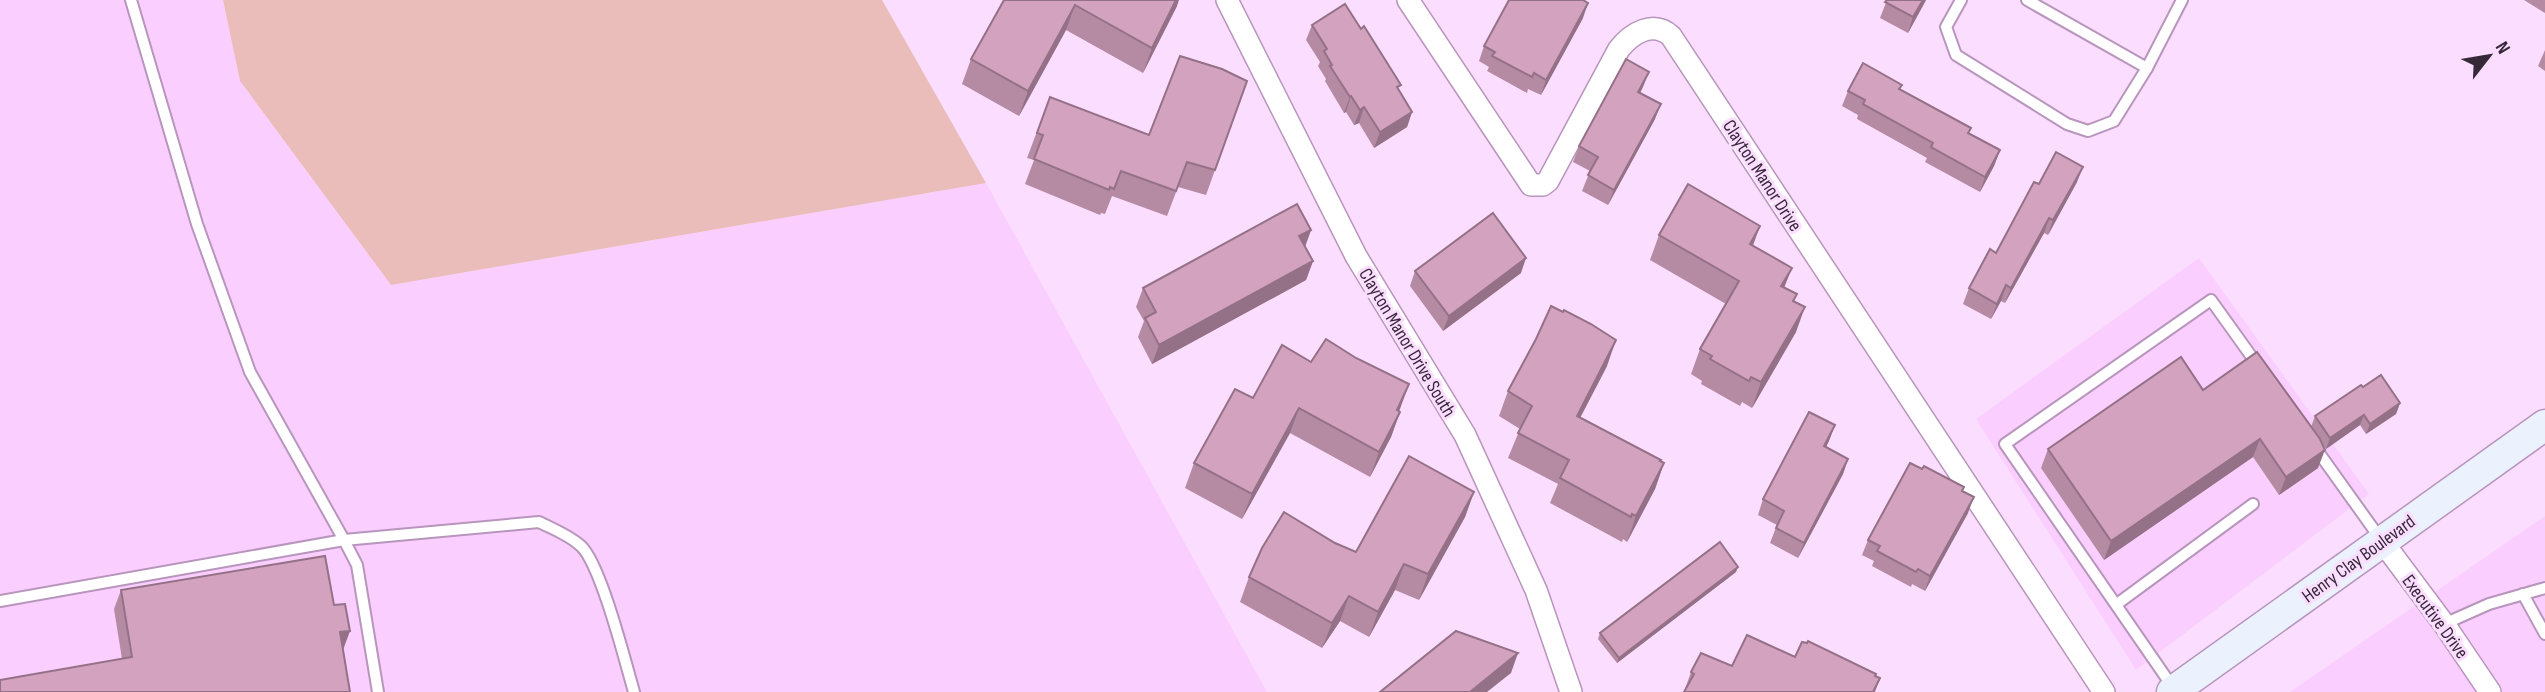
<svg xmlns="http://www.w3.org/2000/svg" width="2545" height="692" viewBox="0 0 2545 692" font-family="'Sofia Sans Condensed',sans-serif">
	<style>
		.built { fill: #facfff }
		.green { fill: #eabdba }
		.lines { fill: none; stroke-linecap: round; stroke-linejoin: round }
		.lane-casing { stroke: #b895bc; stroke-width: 14 }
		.street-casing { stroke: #b895bc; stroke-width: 24 }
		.secondary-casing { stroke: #b895bc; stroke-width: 33 }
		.lane { stroke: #fff; stroke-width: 10 }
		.street { stroke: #fff; stroke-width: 21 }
		.secondary { stroke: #ebf2fe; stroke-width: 30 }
		.wall { fill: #b58ba4 }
		.shaded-wall { fill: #947186 }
		.building { fill: #d3a2bf; stroke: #947186; stroke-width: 2 }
		.labels { text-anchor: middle; stroke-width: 6; stroke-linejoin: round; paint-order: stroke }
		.street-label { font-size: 19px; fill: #362838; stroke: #fbddff }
	</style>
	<rect width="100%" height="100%" fill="#fbddff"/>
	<!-- built -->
	<g class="built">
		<path d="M0,0H223L240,81L391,285L986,183L1267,692H0Z"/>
		<path d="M2199,258L2369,494L2136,670L1976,419Z"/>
		<path d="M2545,516V692H2290Z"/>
	</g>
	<!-- green -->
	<path class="green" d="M223,0H882L986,183L391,285L240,81Z"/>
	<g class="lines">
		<defs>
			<g id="lane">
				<path d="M131,0L197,224L250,372L344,540L539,522C553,529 569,535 581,546C601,565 625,661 634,692"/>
				<path d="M1961,0L1946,27L1956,55L2067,124L2088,131L2114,121L2147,68L2182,0"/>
				<path d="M2027,0L2147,68"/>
				<path d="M2314,446L2382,541"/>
				<path d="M2523,594L2545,634"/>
				<path d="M0,601L344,540L357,565L378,692"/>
				<path d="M2117,604L2253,504"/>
				<path d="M2444,624L2489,604L2545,588"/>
				<path d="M2174,689L2005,444L2211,300L2259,367"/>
			</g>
			<g id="street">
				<path d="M1227,0L1356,256L1465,435L1536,590L1571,692"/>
				<path d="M1408,0L1531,185H1543L1548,181L1619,49C1632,33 1653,20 1671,36L2104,692"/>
				<path d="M2382,541L2444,624L2490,692"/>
			</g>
			<path id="secondary" d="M2172,692L2545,425"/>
		</defs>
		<!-- lane casing -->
		<use href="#lane" class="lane-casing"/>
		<!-- street casing -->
		<use href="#street" class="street-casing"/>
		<!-- secondary casing -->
		<use href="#secondary" class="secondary-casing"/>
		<!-- lane -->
		<use href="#lane" class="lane"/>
		<!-- street -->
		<use href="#street" class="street"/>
		<!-- secondary -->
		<use href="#secondary" class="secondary"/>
	</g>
	<!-- wall -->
	<g class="wall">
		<path d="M1004,0L1177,6L1143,73L1066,30L1019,116L962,84L971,59Z"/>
		<path d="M1887,0H1926L1908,33L1880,18Z"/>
		<path d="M2524,0H2545V13Z"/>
		<path d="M1583,18L1541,95L1528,89L1527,93L1487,71L1489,67L1479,61L1484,46Z"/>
		<path d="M1312,25L1399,90L1412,112L1407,127L1374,148L1359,123L1354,125L1346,112L1344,113L1325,81L1326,79L1318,66L1320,62L1306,40Z"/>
		<path d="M2545,50V71L2538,66Z"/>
		<path d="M1247,81L1206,195L1178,187L1167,216L1112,196L1105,214L1101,213L1100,215L1025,184L1034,160L1027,158L1050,97L1149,135Z"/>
		<path d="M1643,87L1640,93L1655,119L1608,205L1582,191L1590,171L1573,162L1579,146Z"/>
		<path d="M1900,90L1969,133L2000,150L1994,166L1980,192L1925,162L1927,158L1857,119L1858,115L1842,106L1848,91Z"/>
		<path d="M2077,182L2048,235L2044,233L2005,303L2001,301L1991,319L1963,304L1969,288L1996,253L2039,184Z"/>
		<path d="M1311,230L1305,247L1313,261L1306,280L1152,364L1138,337L1144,321L1136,307L1143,288Z"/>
		<path d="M1659,235L1753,246L1784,287L1797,294L1794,301L1796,332L1752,408L1742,402L1740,406L1701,384L1702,381L1691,374L1700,349L1726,304L1650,260Z"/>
		<path d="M1415,271L1521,273L1443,331L1410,286Z"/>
		<path d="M1607,366L1580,418L1664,463L1655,489L1627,542L1623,539L1622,542L1550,503L1558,484L1508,458L1520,429L1499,416L1508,391Z"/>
		<path d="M2363,387L2400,403L2396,414L2366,434L2360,425L2326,449L2321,441L2318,468L2279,495L2253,457L2104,560L2041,468L2048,449L2203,390L2311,427L2315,416Z"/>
		<path d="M1253,398L1399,411L1400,412L1391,437L1370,477L1290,433L1242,519L1185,488L1194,463Z"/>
		<path d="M1835,425L1826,447L1848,459L1843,474L1798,558L1770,543L1777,525L1758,515L1763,499Z"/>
		<path d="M1962,491L1968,513L1925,591L1912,584L1911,587L1872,566L1874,561L1862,555L1868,540Z"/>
		<path d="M1474,492L1465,517L1419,600L1395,590L1369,637L1340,621L1322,648L1240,602L1249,577L1335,543L1356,552Z"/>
		<path d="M1736,572L1617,663L1598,639L1600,633Z"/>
		<path d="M121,590L334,605L343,649L122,659L114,609Z"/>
		<path d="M1795,657L1875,676L1880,678L1875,692H1684L1691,672Z"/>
	</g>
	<!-- shaded-wall -->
	<g class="shaded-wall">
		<path d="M1176,0H1179L1177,6L1143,73L1152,48Z"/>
		<path d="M1923,0H1926L1908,33L1913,17Z"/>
		<path d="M1588,3L1583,18L1541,95L1546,80Z"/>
		<path d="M1075,5L1066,30L1019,116L1028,91Z"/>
		<path d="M1649,72L1643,87L1632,107L1638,92Z"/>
		<path d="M1351,96L1346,112L1344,113L1350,97Z"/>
		<path d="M1661,104L1655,119L1608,205L1614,190Z"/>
		<path d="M1364,107L1359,123L1354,125L1360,110Z"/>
		<path d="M1412,112L1407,127L1374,148L1380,132Z"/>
		<path d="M2000,150L1994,166L1980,192L1985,177Z"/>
		<path d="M2083,167L2077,182L2048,235L2053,220Z"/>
		<path d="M2049,218L2044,233L2005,303L2011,288Z"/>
		<path d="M1760,226L1751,251L1750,244Z"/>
		<path d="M1311,230L1304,249L1299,236Z"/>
		<path d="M1526,258L1521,273L1443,331L1449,316Z"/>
		<path d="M1313,261L1306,280L1152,364L1159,345Z"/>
		<path d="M1792,268L1782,293L1781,286Z"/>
		<path d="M2006,285L2001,301L1991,319L1997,304Z"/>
		<path d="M1805,307L1796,332L1752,408L1761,382Z"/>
		<path d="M1616,340L1607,366L1568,441L1577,416Z"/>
		<path d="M1409,384L1400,409L1390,432L1400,412L1391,437L1370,477L1379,452Z"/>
		<path d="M2400,403L2396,414L2366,434L2370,424Z"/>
		<path d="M1299,408L1290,433L1242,519L1252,494Z"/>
		<path d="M2364,415L2360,425L2326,449L2330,438Z"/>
		<path d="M1835,425L1829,441L1819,461L1824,446Z"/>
		<path d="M2260,439L2253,457L2104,560L2111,541Z"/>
		<path d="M2325,450L2318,468L2279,495L2286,477Z"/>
		<path d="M1848,459L1843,474L1798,558L1804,543Z"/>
		<path d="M1664,463L1655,489L1627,542L1636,516Z"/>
		<path d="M1474,492L1465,517L1419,600L1428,574Z"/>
		<path d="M1974,497L1968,513L1925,591L1930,576Z"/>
		<path d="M1404,564L1395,590L1369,637L1378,612Z"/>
		<path d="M1738,567L1736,572L1617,663L1619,658Z"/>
		<path d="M1349,596L1340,621L1322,648L1332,623Z"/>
		<path d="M350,631L343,650L340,632Z"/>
		<path d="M1518,653L1511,673L1487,692H1470Z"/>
	</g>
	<!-- building -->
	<g class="building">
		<path d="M1004,0H1176L1152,48L1075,5L1028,91L971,59Z"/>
		<path d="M1509,0H1583L1588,3L1546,80L1534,73L1532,77L1492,56L1495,52L1484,46Z"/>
		<path d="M1887,0H1923L1913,17L1885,2Z"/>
		<path d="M1345,4L1361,29L1364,26L1401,85L1397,87L1412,112L1380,132L1364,107L1360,110L1351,96L1350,97L1330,66L1332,65L1324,51L1327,49L1312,25Z"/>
		<path d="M1180,56L1222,69L1247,81L1215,170L1187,162L1176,191L1121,171L1114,189L1110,187L1109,190L1034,159L1043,135L1037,133L1050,97L1149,135Z"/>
		<path d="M1626,59L1649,72L1638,92L1661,104L1614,190L1588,175L1598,157L1579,146Z"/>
		<path d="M1863,63L1902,85L1899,89L1971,128L1968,133L2000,150L1985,177L1931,147L1933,143L1863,104L1865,100L1848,91Z"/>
		<path d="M2056,152L2083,167L2053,220L2049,218L2011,288L2006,285L1997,304L1969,288L1990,249L1996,253L2034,182L2039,184Z"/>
		<path d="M1688,184L1760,226L1750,244L1792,268L1781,286L1797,294L1793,301L1805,307L1761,382L1751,377L1749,381L1710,359L1712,356L1700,349L1739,281L1659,235Z"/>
		<path d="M1297,204L1311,230L1299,236L1313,261L1159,345L1145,318L1156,312L1143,288Z"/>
		<path d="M1493,213L1526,258L1449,316L1415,271Z"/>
		<path d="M1551,306L1563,312L1564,310L1591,324L1616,340L1577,416L1661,460L1660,461L1664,463L1636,516L1632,514L1631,517L1560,478L1569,460L1518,433L1532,406L1508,391L1536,339Z"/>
		<path d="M1326,339L1356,358L1409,384L1397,410L1400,412L1379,452L1299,408L1252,494L1194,463L1235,389L1253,398L1282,345L1311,362Z"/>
		<path d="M2257,352L2320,439L2325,450L2286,477L2260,439L2111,541L2048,449L2181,357L2203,390Z"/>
		<path d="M2381,375L2400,403L2370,424L2364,415L2330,438L2315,416L2361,385L2363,387Z"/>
		<path d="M1809,412L1835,425L1824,446L1848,459L1804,543L1776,528L1784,511L1763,499Z"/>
		<path d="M1409,456L1474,492L1428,574L1404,564L1378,612L1349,596L1332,623L1249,577L1262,548L1284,512L1335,543L1356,552Z"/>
		<path d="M1910,463L1922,469L1924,466L1964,487L1962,491L1974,497L1930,576L1918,569L1916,572L1877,551L1880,546L1868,540Z"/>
		<path d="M1720,542L1738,567L1619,658L1600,633Z"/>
		<path d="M325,556L334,605L345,604L350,631L340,632L350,692H0V680L132,657L121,590Z"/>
		<path d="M1456,631L1518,653L1470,692H1380Z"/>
		<path d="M1747,635L1795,657L1802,642L1807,643L1808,641L1876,674L1875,676L1880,678L1873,692H1684L1694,674L1691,672L1701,653L1732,666Z"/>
	</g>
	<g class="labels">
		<!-- street labels -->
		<g class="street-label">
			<text transform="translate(1763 175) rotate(57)" y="7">Clayton Manor Drive</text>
			<text transform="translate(1408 342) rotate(59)" y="7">Clayton Manor Drive South</text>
			<text transform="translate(2358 558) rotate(-36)" y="7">Henry Clay Boulevard</text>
			<text transform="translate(2436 616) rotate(54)" y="7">Executive Drive</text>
		</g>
	</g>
	<!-- north arrow -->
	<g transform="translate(2489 56) rotate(59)" stroke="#fbddff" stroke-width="5" paint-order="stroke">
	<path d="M0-5L12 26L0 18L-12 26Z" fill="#362838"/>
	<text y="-10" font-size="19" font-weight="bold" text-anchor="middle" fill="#362838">N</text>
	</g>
</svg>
